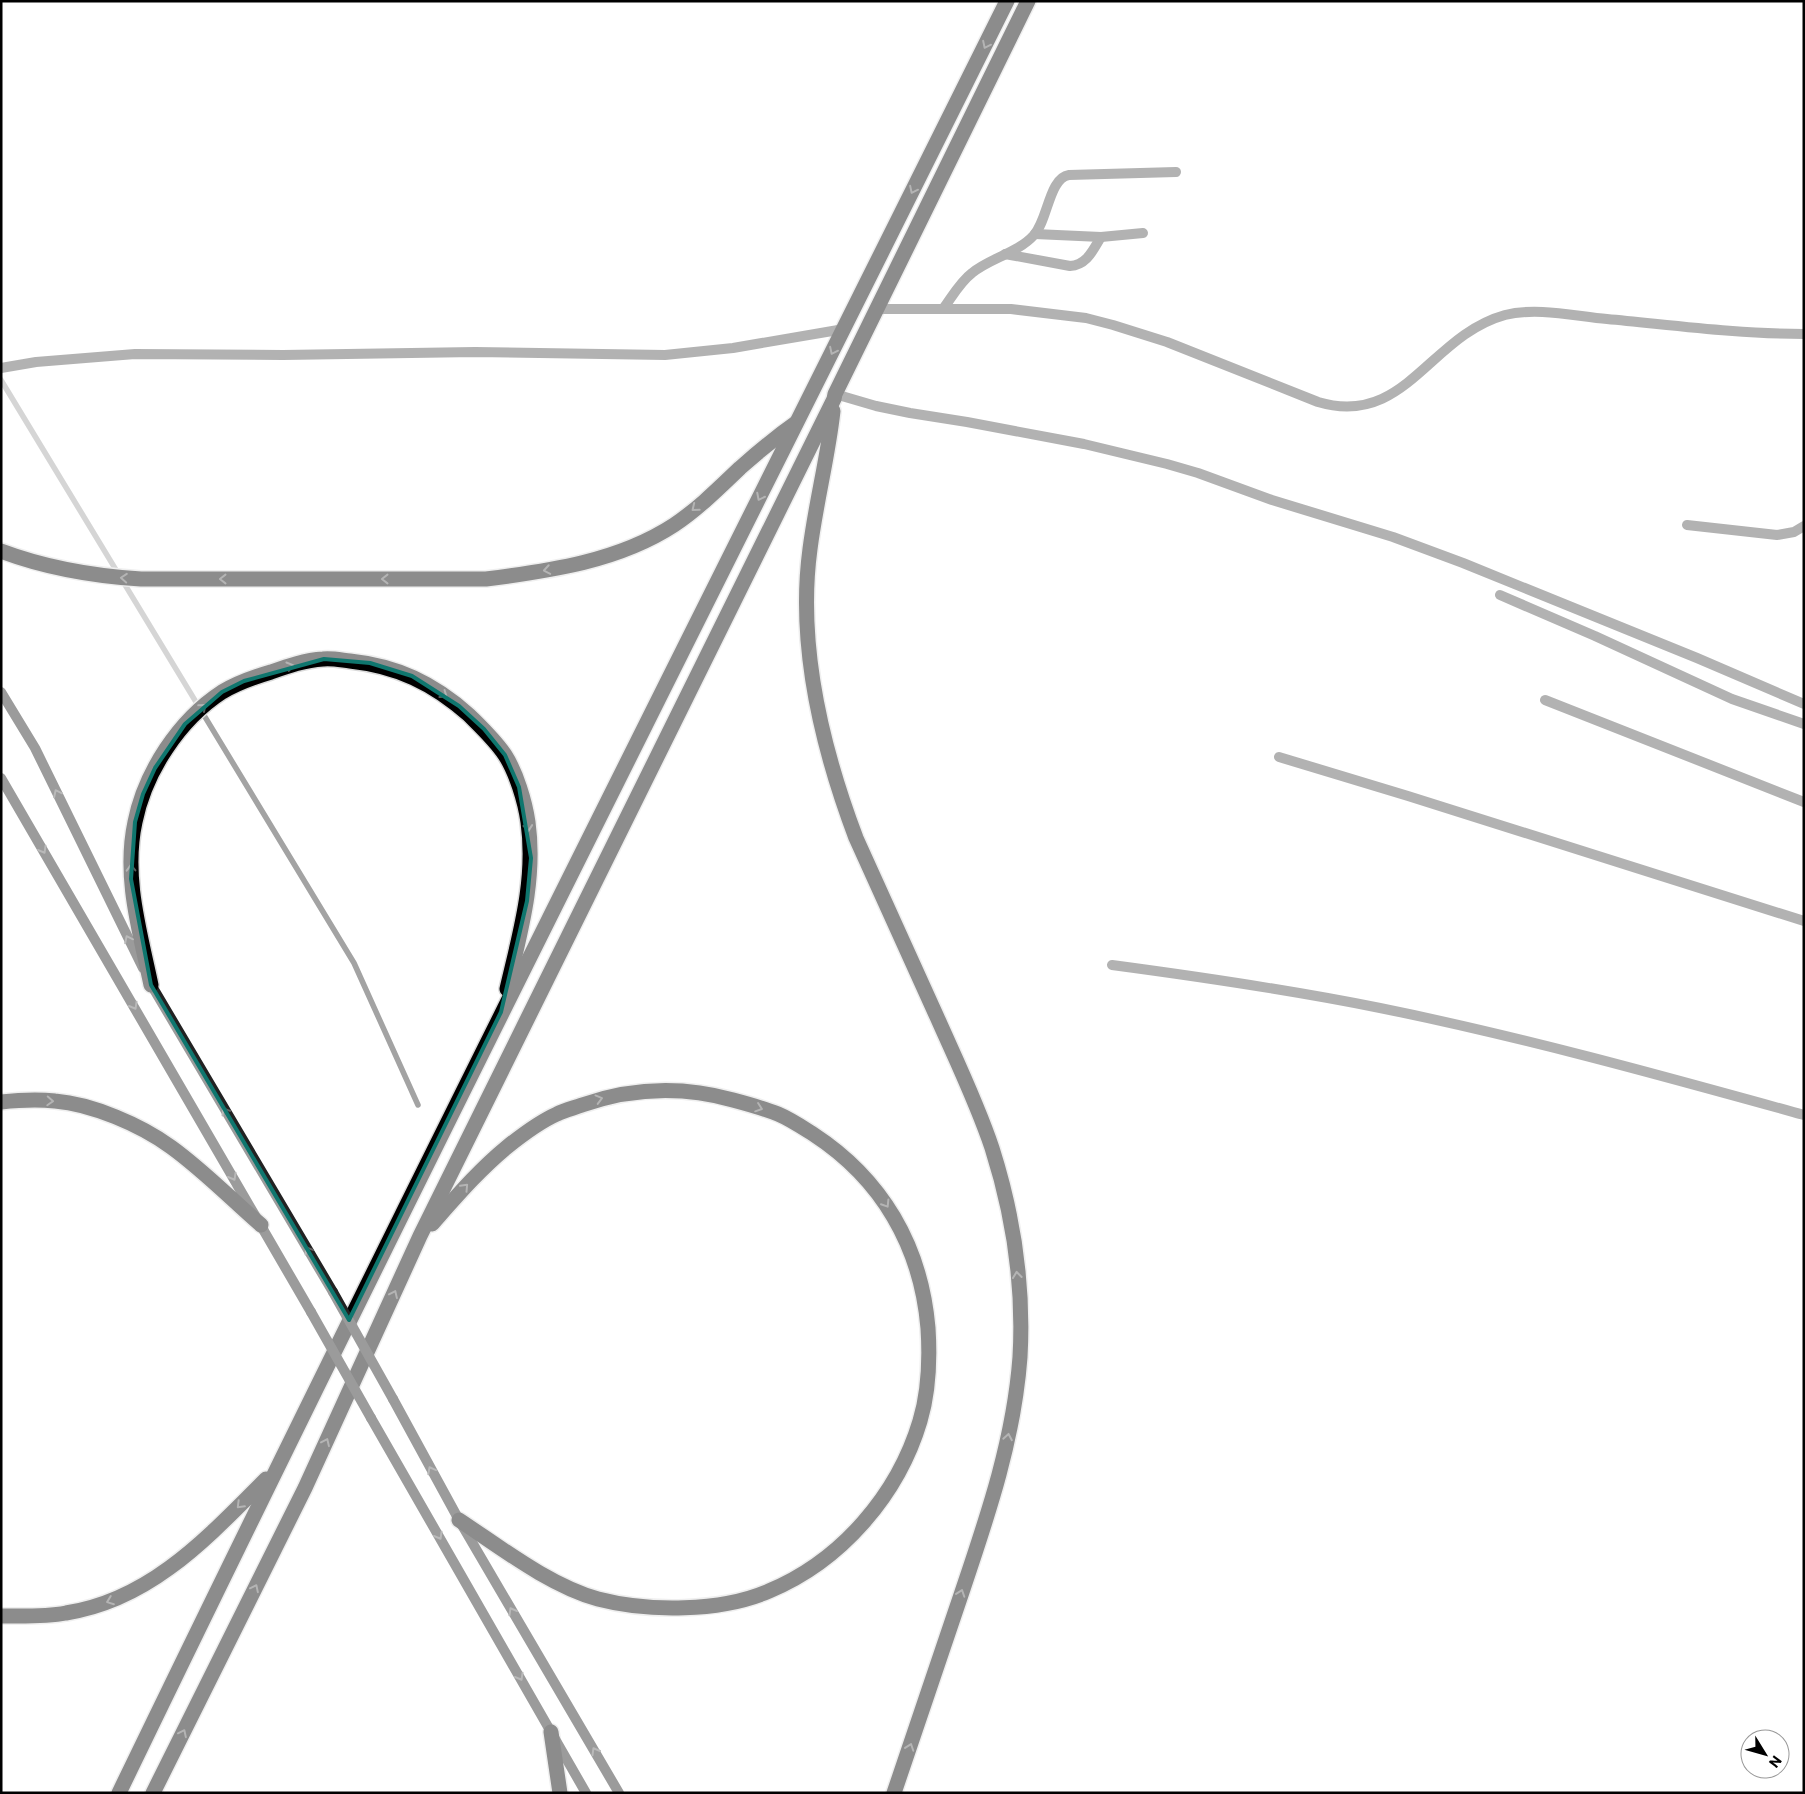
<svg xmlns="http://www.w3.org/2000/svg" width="1805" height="1794" viewBox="0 0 1805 1794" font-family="Commissioner,sans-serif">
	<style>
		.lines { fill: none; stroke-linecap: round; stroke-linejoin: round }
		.stream { stroke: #a3a3a3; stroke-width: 5.5 }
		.highway-casing { stroke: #dbdbdb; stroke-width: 18 }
		.lane { stroke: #555; stroke-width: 10 }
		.street { stroke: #555; stroke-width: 10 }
		.secondary { stroke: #222; stroke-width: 10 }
		.highway { stroke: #000; stroke-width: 15 }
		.secondary-bridge { stroke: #222; stroke-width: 10 }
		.oneway { stroke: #595959 }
		.oneway2 { stroke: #646464 }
		.marked { fill: none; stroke: #0f766e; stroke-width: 4; stroke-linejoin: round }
	</style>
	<rect width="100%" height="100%" fill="#fff"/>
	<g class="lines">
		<!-- stream -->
		<path class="stream" d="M1,380L354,963L418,1105"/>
		<defs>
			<g id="highway">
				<path d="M833,411C828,457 816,502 810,549C797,645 822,748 856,838C883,898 910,958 937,1017C956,1060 977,1103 992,1148C1013,1214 1024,1287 1020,1357C1014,1439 988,1515 962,1592C939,1659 917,1726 894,1793"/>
				<path d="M1,551C46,568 94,576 141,579H486C550,571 619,561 674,525C698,509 719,488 740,468C758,452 776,437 796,423"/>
				<path d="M151,985C140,932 123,877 135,822C145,772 179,720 222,692C237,683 254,677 271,672C288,666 305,660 323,659C332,658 341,660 350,661C397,666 433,683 469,715C481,727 495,740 505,755C516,772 525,801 528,822C536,880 520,933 507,989"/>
				<path d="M1,1102C19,1100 37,1099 55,1101C92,1104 141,1125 171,1147C203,1170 231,1199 261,1225"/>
				<path d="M432,1224C456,1197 479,1170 507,1147C522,1135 539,1122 557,1114C565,1110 574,1108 582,1105C631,1088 683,1086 733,1100C748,1104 763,1108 778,1114C790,1119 802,1127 813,1134C882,1179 921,1246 928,1328C930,1359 929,1391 920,1421C898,1495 841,1561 769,1591C721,1612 648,1612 598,1599C550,1586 500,1547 459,1520"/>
				<path d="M1,1616C23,1616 45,1617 66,1613C151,1600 208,1537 266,1479"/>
				<path d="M551,1732L560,1793"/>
				<path d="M119,1793C409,1193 710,598 1007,1"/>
				<path d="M153,1793L305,1488L420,1236L834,399L835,394L1028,1"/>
			</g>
		</defs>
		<!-- highway casing -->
		<use href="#highway" class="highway-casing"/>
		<!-- lane -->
		<g class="lane">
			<path d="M1035,234L1101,237L1143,233"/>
			<path d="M1005,254L1070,266C1087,265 1093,250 1101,237"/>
			<path d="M943,309C952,297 960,282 972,273C990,258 1018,253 1034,235C1048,220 1049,178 1069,175L1176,172"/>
			<path d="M1687,525L1777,535L1794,532L1804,526"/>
			<path d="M1500,595L1595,636L1732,699L1804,724"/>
		</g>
		<!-- street -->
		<g class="street">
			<path d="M877,309H1011L1086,318L1113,325L1167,342L1318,402C1405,428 1429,336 1505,315C1537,307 1574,316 1607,319C1672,325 1738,334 1804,334"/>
			<path d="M1,368L36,362L135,354L283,355L475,352L665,355L733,348L844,329"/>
			<path d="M835,394L876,406L910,413L967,422L1084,444L1167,464L1198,473L1272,500L1393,537L1463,563L1697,658L1804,704"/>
			<path d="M1545,700L1804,802"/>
			<path d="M1279,757L1408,796L1804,921"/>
			<path d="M1112,965C1202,977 1291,990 1380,1008C1523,1037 1663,1076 1804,1115"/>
		</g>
		<!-- secondary -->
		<g class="secondary">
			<path d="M1,692L35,748L143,968"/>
			<path d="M1,778L311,1312"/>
			<path d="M149,981L333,1292"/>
			<path d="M393,1399L459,1520L619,1793"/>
			<path d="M371,1418L586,1793"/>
		</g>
		<!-- highway -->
		<use href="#highway" class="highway"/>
		<!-- secondary-bridge -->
		<g class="secondary-bridge">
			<path d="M333,1292L393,1399"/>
			<path d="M311,1312L371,1418"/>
		</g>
	</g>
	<!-- one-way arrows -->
	<defs><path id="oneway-chevron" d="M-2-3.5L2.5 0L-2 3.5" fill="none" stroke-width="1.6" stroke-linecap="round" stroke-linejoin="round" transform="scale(1.25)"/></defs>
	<g class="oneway">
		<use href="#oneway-chevron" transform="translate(986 45) rotate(116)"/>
		<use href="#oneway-chevron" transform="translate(913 190) rotate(116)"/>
		<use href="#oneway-chevron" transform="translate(833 351) rotate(116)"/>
		<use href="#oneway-chevron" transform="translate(760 497) rotate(117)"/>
		<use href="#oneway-chevron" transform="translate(695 508) rotate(141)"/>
		<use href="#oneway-chevron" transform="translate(547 570) rotate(170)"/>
		<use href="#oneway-chevron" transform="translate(124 578) rotate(-176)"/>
		<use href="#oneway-chevron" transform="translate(223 579) rotate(180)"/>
		<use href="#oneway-chevron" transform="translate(385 579) rotate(180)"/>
		<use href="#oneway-chevron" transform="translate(290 666) rotate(-16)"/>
		<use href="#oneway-chevron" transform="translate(444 695) rotate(36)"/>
		<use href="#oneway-chevron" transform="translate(203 707) rotate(-41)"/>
		<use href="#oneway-chevron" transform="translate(528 828) rotate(85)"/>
		<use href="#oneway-chevron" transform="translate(131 868) rotate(-91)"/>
		<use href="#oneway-chevron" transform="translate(599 1099) rotate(-15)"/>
		<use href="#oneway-chevron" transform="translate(50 1101) rotate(3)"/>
		<use href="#oneway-chevron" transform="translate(759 1108) rotate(19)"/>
		<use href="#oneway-chevron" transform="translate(465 1187) rotate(-47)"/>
		<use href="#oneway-chevron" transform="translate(886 1204) rotate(58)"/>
		<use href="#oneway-chevron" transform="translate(1017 1275) rotate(-96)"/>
		<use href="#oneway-chevron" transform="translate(394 1294) rotate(-65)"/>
		<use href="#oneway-chevron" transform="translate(1008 1437) rotate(-80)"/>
		<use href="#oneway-chevron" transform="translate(326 1442) rotate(-65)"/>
		<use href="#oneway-chevron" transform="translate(240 1505) rotate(135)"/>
		<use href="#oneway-chevron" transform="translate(255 1588) rotate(-64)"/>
		<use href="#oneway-chevron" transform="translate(961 1593) rotate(-71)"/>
		<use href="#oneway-chevron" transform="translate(110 1601) rotate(159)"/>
		<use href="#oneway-chevron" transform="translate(183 1733) rotate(-64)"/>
		<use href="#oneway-chevron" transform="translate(910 1747) rotate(-71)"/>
	</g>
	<g class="oneway2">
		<use href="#oneway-chevron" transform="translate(57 793) rotate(-116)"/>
		<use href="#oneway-chevron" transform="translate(43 850) rotate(60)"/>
		<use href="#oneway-chevron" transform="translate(128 939) rotate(-116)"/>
		<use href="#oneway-chevron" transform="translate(134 1006) rotate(60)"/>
		<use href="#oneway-chevron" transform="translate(225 1111) rotate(-121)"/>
		<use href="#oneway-chevron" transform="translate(233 1177) rotate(60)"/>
		<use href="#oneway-chevron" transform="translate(308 1250) rotate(-121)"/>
		<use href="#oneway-chevron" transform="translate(431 1470) rotate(-118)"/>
		<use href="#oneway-chevron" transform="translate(439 1536) rotate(60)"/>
		<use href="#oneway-chevron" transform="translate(512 1611) rotate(-120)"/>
		<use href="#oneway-chevron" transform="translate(520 1677) rotate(60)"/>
		<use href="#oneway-chevron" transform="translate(595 1751) rotate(-120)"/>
	</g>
	<!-- marked area -->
	<path d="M0 0H1805V1794H0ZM324,659L370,663L412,676L459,706L484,729L505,755L519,787L531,858L527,901L501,1012L349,1320L151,985L131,879L135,822L143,794L155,768L185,724L222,692L244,681Z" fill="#fff" fill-opacity=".55" fill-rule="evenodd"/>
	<path class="marked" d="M324,659L370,663L412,676L459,706L484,729L505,755L519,787L531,858L527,901L501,1012L349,1320L151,985L131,879L135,822L143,794L155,768L185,724L222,692L244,681Z"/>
	<!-- border -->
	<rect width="1805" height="1794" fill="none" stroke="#000000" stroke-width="5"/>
	<!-- north arrow -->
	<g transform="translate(1765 1754) rotate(127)"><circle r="24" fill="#ffffff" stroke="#999999"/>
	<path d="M0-4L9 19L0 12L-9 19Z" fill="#000000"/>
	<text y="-8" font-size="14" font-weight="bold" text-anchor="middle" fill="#000000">N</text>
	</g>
</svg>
